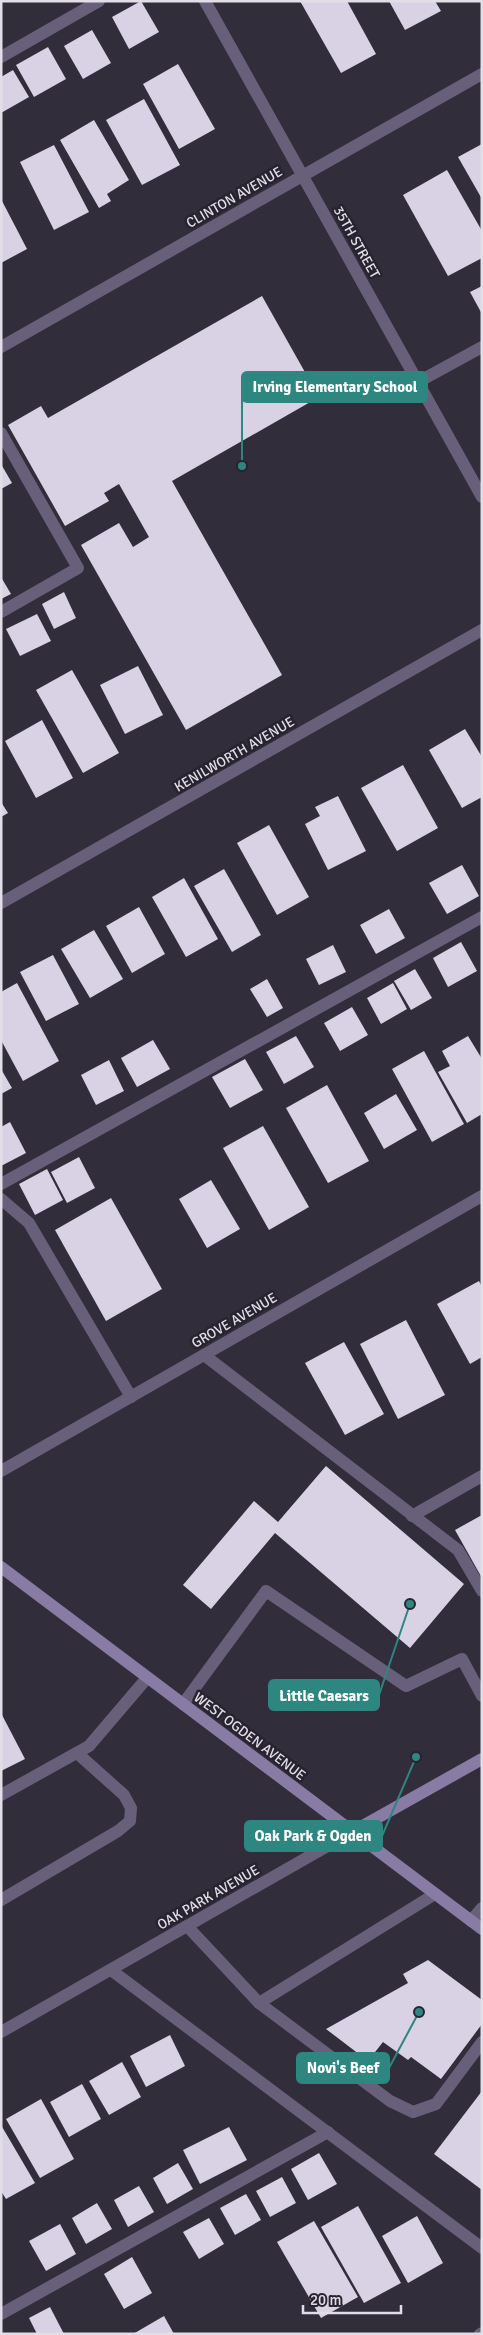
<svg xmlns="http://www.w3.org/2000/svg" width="483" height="2335" viewBox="0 0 483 2335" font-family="Signika,sans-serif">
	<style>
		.building { fill: #d8d2e4 }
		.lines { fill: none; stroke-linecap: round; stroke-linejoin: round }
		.lane { stroke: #68607a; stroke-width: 12 }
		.street { stroke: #68607a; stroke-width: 12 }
		.secondary { stroke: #887ba4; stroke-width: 12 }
		.labels { text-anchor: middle; stroke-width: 5; stroke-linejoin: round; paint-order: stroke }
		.street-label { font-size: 14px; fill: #e1dee7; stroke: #272330 }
		.leader { fill: none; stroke: #2e8680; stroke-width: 2 }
		.callout-dot { fill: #2e8680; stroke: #272330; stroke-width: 2 }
		.callout { fill: #2e8680; stroke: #2e8680; stroke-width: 2 }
		.callout-label { font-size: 15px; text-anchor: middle; font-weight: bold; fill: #fff }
	</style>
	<rect width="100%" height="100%" fill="#312d3b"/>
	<!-- building -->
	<g class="building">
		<path d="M141,1L159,32L129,49L112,17Z"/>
		<path d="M300,1H347L376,54L341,73Z"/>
		<path d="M389,1H435L441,11L405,30Z"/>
		<path d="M92,30L111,63L83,79L64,46Z"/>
		<path d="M48,47L66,79L34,97L16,65Z"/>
		<path d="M178,64L215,129L179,149L143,84Z"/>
		<path d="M13,70L29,97L1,113V77Z"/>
		<path d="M144,99L180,165L142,185L106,120Z"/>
		<path d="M94,120L129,180L107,194L111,201L99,208L60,140Z"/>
		<path d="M482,144V199L458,157Z"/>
		<path d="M54,145L89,212L54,230L20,162Z"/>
		<path d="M447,170L482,231V258L448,276L403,195Z"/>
		<path d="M1,199L27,249L1,263Z"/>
		<path d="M482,286V314L470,292Z"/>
		<path d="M262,296L319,397L172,481L282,675L186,730L81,545L119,523L133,547L149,537L119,484L104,493L109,501L65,526L8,425L41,406L48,418Z"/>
		<path d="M1,464L12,483L1,489Z"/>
		<path d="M1,577L11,594L1,599Z"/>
		<path d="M64,592L76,618L54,629L42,604Z"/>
		<path d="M37,614L51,641L20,656L6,629Z"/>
		<path d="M138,666L163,715L125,734L100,685Z"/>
		<path d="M72,670L119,753L83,773L36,690Z"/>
		<path d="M42,720L73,778L36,798L5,741Z"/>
		<path d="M465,729L482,757V797L462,808L429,750Z"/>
		<path d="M403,765L438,828L397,851L361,788Z"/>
		<path d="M338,796L366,851L328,870L305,824L320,816L315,807Z"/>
		<path d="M1,802L8,813L1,817Z"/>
		<path d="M269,825L309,897L277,915L237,843Z"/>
		<path d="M462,865L479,896L447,914L429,883Z"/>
		<path d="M224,869L261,935L232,952L194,886Z"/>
		<path d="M184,878L218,939L186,957L152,897Z"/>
		<path d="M139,907L165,954L132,973L106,926Z"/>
		<path d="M389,909L405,938L376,954L360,925Z"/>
		<path d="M94,930L123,979L90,998L61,949Z"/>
		<path d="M461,942L477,971L448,987L433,958Z"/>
		<path d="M333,945L346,972L319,985L306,959Z"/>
		<path d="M53,955L79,1004L46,1021L20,972Z"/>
		<path d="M415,969L432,998L411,1010L394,981Z"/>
		<path d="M267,979L283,1008L267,1017L250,989Z"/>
		<path d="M17,983L59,1061L23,1081L1,1040V992Z"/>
		<path d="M393,983L407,1009L381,1024L367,998Z"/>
		<path d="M352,1007L368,1035L340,1051L324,1023Z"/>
		<path d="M296,1036L314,1067L284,1084L266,1052Z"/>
		<path d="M468,1036L482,1059V1114L467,1123L438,1072L450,1066L442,1051Z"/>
		<path d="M153,1040L170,1069L137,1087L121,1058Z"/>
		<path d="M424,1051L464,1124L432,1142L392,1069Z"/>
		<path d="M245,1059L263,1090L230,1108L212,1077Z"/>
		<path d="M109,1060L124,1091L96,1105L81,1075Z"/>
		<path d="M1,1069L12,1088L1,1094Z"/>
		<path d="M327,1085L369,1161L328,1183L286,1108Z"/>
		<path d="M396,1094L417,1130L384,1149L364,1113Z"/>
		<path d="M10,1122L26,1153L1,1166V1127Z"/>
		<path d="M263,1126L309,1207L269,1230L223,1148Z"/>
		<path d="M79,1157L95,1188L67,1203L51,1172Z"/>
		<path d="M47,1169L63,1200L35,1215L19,1184Z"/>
		<path d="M211,1180L240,1229L207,1248L179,1199Z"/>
		<path d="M111,1198L162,1289L106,1321L55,1230Z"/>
		<path d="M479,1281L482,1287V1357L470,1364L437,1304Z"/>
		<path d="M406,1320L445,1395L398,1419L360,1344Z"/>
		<path d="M344,1342L384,1414L345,1435L305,1363Z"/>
		<path d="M326,1466L464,1584L410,1648L275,1533L211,1609L183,1585L254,1501L278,1522Z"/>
		<path d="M482,1515V1578L455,1530Z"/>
		<path d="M1,1713L25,1759L1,1771Z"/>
		<path d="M428,1960L482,2000V2024L441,2079L411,2057L408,2060L383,2042L368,2061L326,2029L408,1983L403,1974Z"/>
		<path d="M170,2035L185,2066L146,2087L130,2056Z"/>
		<path d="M122,2062L141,2097L109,2115L89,2081Z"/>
		<path d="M82,2084L101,2119L69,2137L50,2102Z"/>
		<path d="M482,2091V2190L434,2154Z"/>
		<path d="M41,2099L74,2159L40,2178L6,2119Z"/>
		<path d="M1,2125L35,2183L6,2199L1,2191Z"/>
		<path d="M229,2127L247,2160L200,2184L183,2150Z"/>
		<path d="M319,2153L337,2184L308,2200L291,2169Z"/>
		<path d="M178,2163L193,2189L167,2204L153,2178Z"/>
		<path d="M282,2177L296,2203L270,2217L256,2191Z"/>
		<path d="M139,2186L154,2212L128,2227L114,2200Z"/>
		<path d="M246,2194L261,2220L235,2235L220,2208Z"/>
		<path d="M97,2203L112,2229L86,2244L72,2218Z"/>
		<path d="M358,2206L401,2283L364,2303L321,2227Z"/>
		<path d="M417,2216L443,2263L408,2283L382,2236Z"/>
		<path d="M209,2218L224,2244L199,2259L183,2232Z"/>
		<path d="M314,2221L358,2297L321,2318L277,2242Z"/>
		<path d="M60,2224L76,2254L46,2271L29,2241Z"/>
		<path d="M132,2257L152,2293L124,2309L104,2274Z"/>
		<path d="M50,2307L64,2334H37L29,2318Z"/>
		<path d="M164,2316L174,2334H133Z"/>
	</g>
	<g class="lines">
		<!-- lane -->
		<g class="lane">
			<path d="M1,57L99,1"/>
			<path d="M418,382L482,347"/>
			<path d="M1,433L78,568L1,612"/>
			<path d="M1,1184L482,917"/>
			<path d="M1,1199L29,1223L131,1397"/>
			<path d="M204,1355L458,1550L482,1591"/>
			<path d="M412,1516L482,1476"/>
			<path d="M183,1704L266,1591L406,1686L462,1659L482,1696"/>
			<path d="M1,1795L89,1746L147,1678"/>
			<path d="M1,1900L118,1831L130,1821L131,1808L124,1795L77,1753"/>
			<path d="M471,1921L482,1908"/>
			<path d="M187,1926L259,2003L390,2101L413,2112L436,2104L482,2042"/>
			<path d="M111,1970L482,2248"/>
			<path d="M259,2003L435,1894"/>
			<path d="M1,2314L328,2132"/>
		</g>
		<!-- street -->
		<g class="street">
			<path d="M205,1L482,497"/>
			<path d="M1,347L482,74"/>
			<path d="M1,903L482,630"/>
			<path d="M1,1471L482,1196"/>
			<path d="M1,2032L352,1832"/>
			<path d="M480,2334L482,2333"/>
		</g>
		<!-- secondary -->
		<g class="secondary">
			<path d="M1,1567L482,1929"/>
			<path d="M352,1832L482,1759"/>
		</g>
	</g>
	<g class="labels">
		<!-- street labels -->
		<g class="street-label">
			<text transform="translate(234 197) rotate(-30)" y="5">CLINTON AVENUE</text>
			<text transform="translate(357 242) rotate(61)" y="5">35TH STREET</text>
			<text transform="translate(234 754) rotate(-30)" y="5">KENILWORTH AVENUE</text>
			<text transform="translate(234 1320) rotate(-30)" y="5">GROVE AVENUE</text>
			<text transform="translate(250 1736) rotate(37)" y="5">WEST OGDEN AVENUE</text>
			<text transform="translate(208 1897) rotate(-30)" y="5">OAK PARK AVENUE</text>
		</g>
	</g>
	<!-- callouts -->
	<path class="leader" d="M242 466L242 387M410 1604L379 1695M416 1757L382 1836M419 2012L389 2068"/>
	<g class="callout-dot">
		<circle cx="242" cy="466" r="5"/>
		<circle cx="410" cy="1604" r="5"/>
		<circle cx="416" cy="1757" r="5"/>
		<circle cx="419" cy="2012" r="5"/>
	</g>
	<g class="callout">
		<rect x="242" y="372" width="185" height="30" rx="5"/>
		<rect x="269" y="1680" width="110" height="30" rx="5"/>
		<rect x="245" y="1821" width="137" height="30" rx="5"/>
		<rect x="297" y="2053" width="92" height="30" rx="5"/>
	</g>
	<g class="callout-label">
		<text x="335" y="392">Irving Elementary School</text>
		<text x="324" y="1701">Little Caesars</text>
		<text x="313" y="1841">Oak Park &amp; Ogden</text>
		<text x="343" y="2073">Novi's Beef</text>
	</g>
	<!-- border -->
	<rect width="483" height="2335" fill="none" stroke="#e1dee7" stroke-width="5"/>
	<!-- scale -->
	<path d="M303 2305v8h98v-8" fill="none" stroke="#e1dee7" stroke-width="2.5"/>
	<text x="310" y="2305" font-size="15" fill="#e1dee7" stroke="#272330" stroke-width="4" paint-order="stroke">20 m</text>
</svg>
